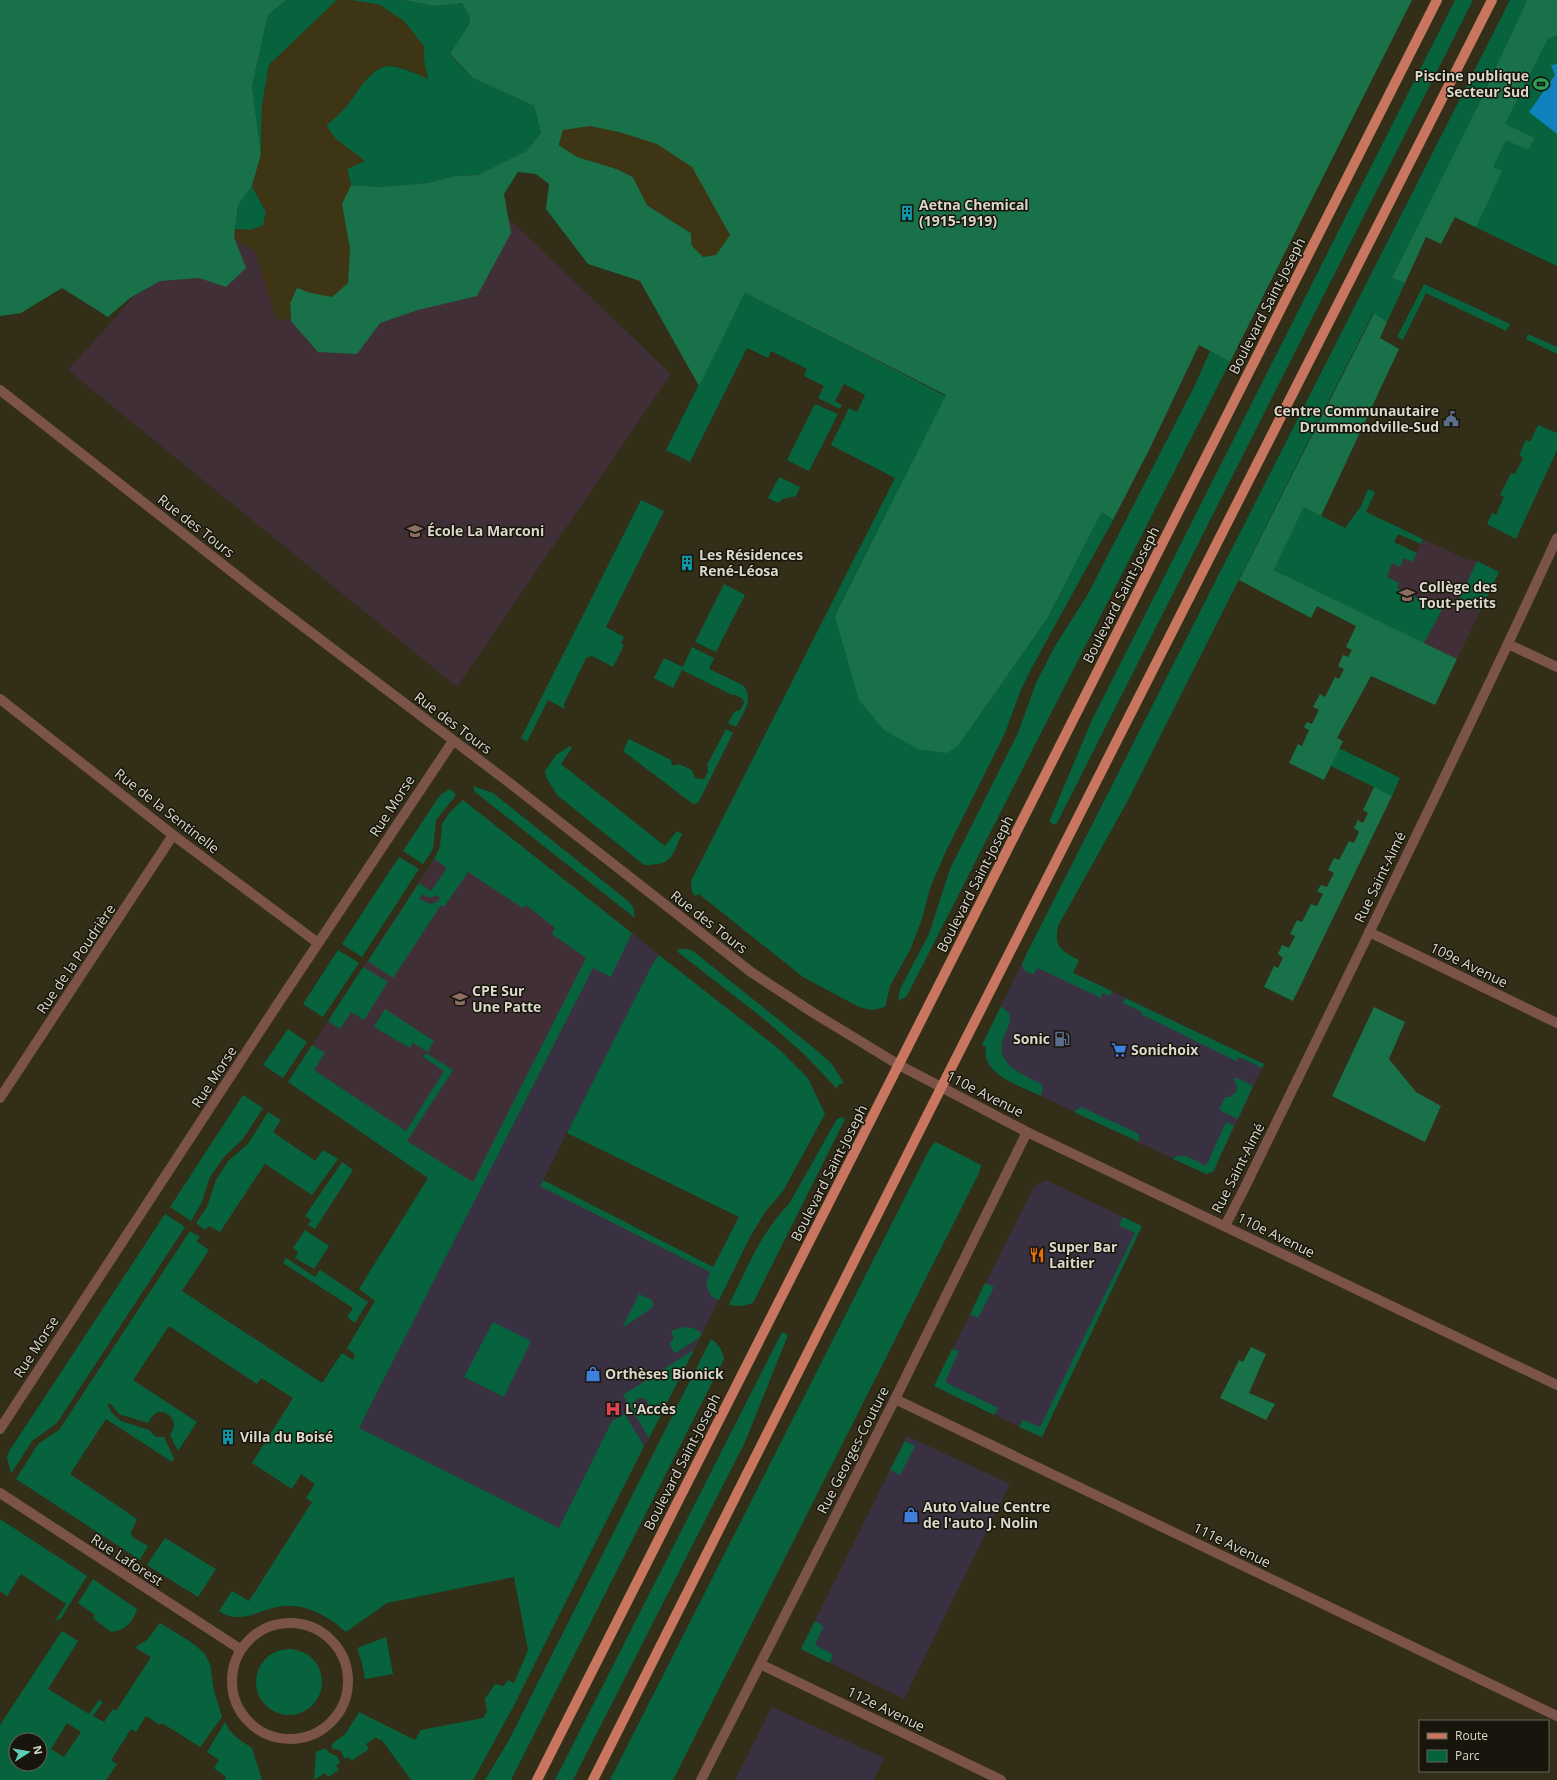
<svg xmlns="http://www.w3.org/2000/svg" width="1557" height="1780" viewBox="0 0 1557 1780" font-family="'Open Sans',sans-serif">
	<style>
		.commercial { fill: #393141 }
		.education { fill: #412f37 }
		.green { fill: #07633e; fill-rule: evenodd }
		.forest { fill: #187149; fill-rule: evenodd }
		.sand { fill: #3d3514 }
		.water { fill: #0f81bd }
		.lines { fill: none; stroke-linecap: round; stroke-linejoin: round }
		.minor { stroke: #7c5348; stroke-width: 10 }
		.primary { stroke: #c8765f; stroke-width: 10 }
		.labels { text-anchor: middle; stroke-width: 3; stroke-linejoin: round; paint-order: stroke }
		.poi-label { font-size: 14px; font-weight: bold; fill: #dbd8cb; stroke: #18160c; text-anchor: start }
		.street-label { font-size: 14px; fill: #dbd8cb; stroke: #18160c }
	</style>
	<rect width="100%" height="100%" fill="#322e18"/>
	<!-- commercial -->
	<g class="commercial">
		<path d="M632,933L659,955L653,963L540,1186L711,1272L712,1297L719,1300L649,1438L575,1577L359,1428L593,968L611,976Z"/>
		<path d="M1028,951L1264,1064L1213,1172L1206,1174L1005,1079L989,1066L986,1059V1047L982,1045Z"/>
		<path d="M1046,1180L1142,1226L1042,1437L934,1386L1034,1187Z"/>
		<path d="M907,1436L1010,1484L904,1699L801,1649Z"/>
		<path d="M772,1707L884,1758L874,1780H735Z"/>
	</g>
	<!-- education -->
	<g class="education">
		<path d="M345,62L671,374L457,687L68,370Z"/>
		<path d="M1304,507L1412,562L1423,539L1466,559L1477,561L1499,572L1457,659L1297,581Z"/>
		<path d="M463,800L632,933L611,977L593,968L473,1202L399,1153L397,1157L288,1082L434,859L440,847L442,824L450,812Z"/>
	</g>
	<!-- green -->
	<g class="green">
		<path d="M286,0H337L269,65L262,106L261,155L252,86L268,15Z"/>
		<path d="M350,0H403L435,6L462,3L470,17L469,24L450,55L473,78L534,106L541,131L528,151L478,175L455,176L428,183L379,187L351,185L347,168L365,161L336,139L326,126C332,120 339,115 344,109C355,97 371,64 390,66C403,67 416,74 428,78L424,61V46L380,5Z"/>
		<path d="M1455,0H1473L1056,825L1049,822L1092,720Z"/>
		<path d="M1510,0H1527L1476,110L1505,124L1557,20V266L1429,205L1392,278L1405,283L1387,322L1373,313L1127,802L1058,926C1054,948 1061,950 1079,960L1073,973L1112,991L1110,996L1103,993L1101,998L1038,968L1033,974C1026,973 1024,971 1022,964L1028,951Z"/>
		<path d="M252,186L266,212L263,226L250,230L235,229L238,205Z"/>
		<path d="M1424,284L1510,324L1506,331L1426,293L1403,340L1397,337Z"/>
		<path d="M745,293L946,396L835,616L958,746L1047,619L1102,512L1113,520L1031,669L1020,692L1005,733L946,851L930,888L922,919L910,950L890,986L885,1007L872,1010L859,1007L803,977L699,894L694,896L692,891L691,881L895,478L831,445L849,408L857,412L865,395L844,384L835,401L842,405L840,409L818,398L824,386L804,376L807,369L771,351L768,358L747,348L690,462L666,450Z"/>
		<path d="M1528,334L1557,347V354L1526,339Z"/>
		<path d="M1210,351L1230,362L910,990L906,997L898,1001L900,989L929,934L950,869L1018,733L1036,683L1055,646L1088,594L1195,385Z"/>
		<path d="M815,404L838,414L809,471L787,460Z"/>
		<path d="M1538,425L1557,433V450L1516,539L1487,524L1492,513L1496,515L1504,497L1500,495L1511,473L1515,474L1523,458L1519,455L1526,440L1530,442Z"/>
		<path d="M779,477L800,487L796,496L783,499L778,503L768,498Z"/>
		<path d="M1368,489L1375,492L1366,512L1423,539L1421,544L1398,534L1394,542L1417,553L1412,562L1404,558L1400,567L1392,563L1387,577L1399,583L1397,588L1442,610L1424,643L1274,570L1304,507L1345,528L1361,506Z"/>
		<path d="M641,500L664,511L606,627L624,637L621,643L624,645L613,667L592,656L586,658L564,704L565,709L548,700L527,742L521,738Z"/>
		<path d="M1477,561L1499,572L1480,611L1458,602Z"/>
		<path d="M724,584L745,595L716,652L695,642Z"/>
		<path d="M692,647L714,658L709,669L743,685C755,699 743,713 736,727L728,723L734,712L740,710L744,703L743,699L736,695H732L682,670L673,688L654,678L664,658L683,667Z"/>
		<path d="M726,729L733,733L698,803L693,804L623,751L629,739L671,760L672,765H677L679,764L692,770L695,778L704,779L708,772L707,765Z"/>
		<path d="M570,746L572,748L561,764L665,846L677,831L682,834C671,857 673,865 644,865L557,795L546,777L545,771L556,755Z"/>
		<path d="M1339,748L1400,778L1392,796L1331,766Z"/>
		<path d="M473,786L493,793L628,901L633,907L635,918L475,792Z"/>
		<path d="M450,789L456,795L436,820L433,849L423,864L403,851L440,795Z"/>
		<path d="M463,800L632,933L611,977L593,968L359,1428L559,1528L612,1421L625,1414L644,1446L511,1711L473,1780H411L381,1739L379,1740L376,1737L366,1744L369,1749L351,1761L349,1757L345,1759L340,1750L333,1749L331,1745L346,1733L359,1712L415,1740L421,1730L483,1718L487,1711L485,1699L495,1684L504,1686L508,1680L514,1683L528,1650L514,1577L387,1603L346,1632C326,1614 300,1600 273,1608C254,1613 238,1624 219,1611L232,1591L249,1601L312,1502L306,1498L315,1484L301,1474L292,1489L252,1463L293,1398L261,1378L257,1384L169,1326L133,1380L197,1422L178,1451L170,1435C171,1433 174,1429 174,1426C175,1419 166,1410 159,1412C153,1413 151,1419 148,1423L119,1414L111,1404H107L112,1413L121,1421L149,1430L156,1437H164L174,1458L172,1462L106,1419L70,1474L137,1519L131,1532L132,1537L148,1546L140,1560L16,1479L38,1444L59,1430L190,1231L200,1237L196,1241L209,1250L182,1291L322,1383L342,1353L353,1360L355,1355L347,1348L375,1301L359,1289L428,1178L288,1082L312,1045L325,1053L314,1070L406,1131L444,1071L423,1057L426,1053L453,1070L407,1141L473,1182L586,958L552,934L555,928L526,905L523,908L468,872L444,907L441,905L393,978L368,961L419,883L431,891L447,868L434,859L440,847L442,824L450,812ZM423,894C428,899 431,898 437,895L440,898L437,902L431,904L419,899Z"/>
		<path d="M399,857L419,869L362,957L342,944Z"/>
		<path d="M677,949H686L693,951L820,1053L831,1063L844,1083L838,1085L837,1089L805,1055L764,1019L679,953Z"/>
		<path d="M338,950L359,963L323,1017L303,1004Z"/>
		<path d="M659,955L779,1049L808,1078L825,1114L783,1191L765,1212L750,1237L719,1300L712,1297L706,1286L710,1272L540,1186L543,1180L713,1267L739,1217L567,1133L653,963Z"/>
		<path d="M363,967L388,982L364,1020L351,1012L340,1029L328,1021Z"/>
		<path d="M1125,998L1264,1064L1262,1068L1239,1057L1236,1061L1141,1014L1142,1012L1123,1003Z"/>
		<path d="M1001,1006L1010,1014C1011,1022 1007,1029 1004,1037C993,1064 1022,1074 1041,1084L1043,1088L1041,1096C1021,1086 981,1075 986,1047L982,1045Z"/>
		<path d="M385,1009L434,1041L428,1052L413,1043L410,1048L374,1027Z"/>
		<path d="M288,1029L307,1042L283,1078L263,1065Z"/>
		<path d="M1235,1077L1253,1086L1238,1119L1219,1110L1225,1097H1230L1236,1092L1237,1087L1234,1080Z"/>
		<path d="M243,1095L263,1108L243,1139L224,1157L210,1177L201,1204L191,1221L170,1207Z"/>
		<path d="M1081,1107L1139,1134V1142L1074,1112Z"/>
		<path d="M268,1112L281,1120L273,1132L315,1161L323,1150L338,1159L312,1195L265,1164L220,1232L209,1226L205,1230L196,1223L207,1207L216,1180L228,1161L248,1144Z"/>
		<path d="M842,1117L845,1119L753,1303L742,1306L729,1305C746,1270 761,1232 789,1204L837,1119Z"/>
		<path d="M1226,1122L1234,1126L1213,1172L1206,1174L1173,1159C1182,1150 1197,1162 1206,1166Z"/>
		<path d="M936,1142L981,1165L979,1173L673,1780H610L931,1146Z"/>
		<path d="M342,1162L353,1170L315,1229L308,1225L311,1220L305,1216Z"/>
		<path d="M165,1214L185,1227L57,1423L32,1441L11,1474L7,1457L10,1450Z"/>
		<path d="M1123,1217L1142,1226L1042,1437L1019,1427L1023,1420L1040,1427L1135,1233L1119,1225Z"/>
		<path d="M305,1230L329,1246L314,1269L295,1258L298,1252L293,1248Z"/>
		<path d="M286,1258L315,1277L320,1270L368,1302L355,1323L347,1317L353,1308L283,1263Z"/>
		<path d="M985,1283L994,1287L978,1318L970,1314Z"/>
		<path d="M639,1294L652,1300L653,1304L652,1308L625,1326H623Z"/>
		<path d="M493,1322L531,1341L504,1397L464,1377Z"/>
		<path d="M684,1327L693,1328L702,1333L699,1338L675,1353L669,1344L674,1339L671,1331Z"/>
		<path d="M782,1332L788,1335L745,1442L573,1780H555Z"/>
		<path d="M711,1339C719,1344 722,1350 724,1359L511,1780H485L509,1740Z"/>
		<path d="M952,1349L959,1351L945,1382L998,1408L994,1415L934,1386Z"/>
		<path d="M694,1350L649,1438L623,1395ZM639,1398H644L648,1402L647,1409L643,1411L635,1408V1401Z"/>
		<path d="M905,1441L915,1446L900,1475L890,1470Z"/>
		<path d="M0,1519L87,1576L61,1618L55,1621L66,1604L21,1574L7,1596L0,1591Z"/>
		<path d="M165,1538L216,1569L198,1597L147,1565Z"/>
		<path d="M93,1579L137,1609C132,1623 126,1630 111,1632L93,1618L95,1615L78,1603Z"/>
		<path d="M815,1621L821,1624L823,1627L815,1645L832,1654V1658L829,1663L801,1649Z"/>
		<path d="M160,1623L191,1642L204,1653L210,1664L214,1691L222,1717L200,1747L162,1723L160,1725L146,1716L136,1732L131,1729L111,1760L117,1764L106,1780H0V1725L62,1631L78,1641L48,1689L89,1714L99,1700L103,1702L93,1716L104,1722L113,1709L116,1711L151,1657L136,1648L137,1646L147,1640ZM67,1723L81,1732L64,1757L51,1749ZM16,1740H40V1764H16Z"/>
		<path d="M386,1637L393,1674L365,1679L362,1663L357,1648Z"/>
		<circle cx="289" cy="1682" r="33"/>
		<path d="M225,1722L229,1730L237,1738L252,1748L262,1780H225L226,1777L214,1768L219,1760L207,1752Z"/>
		<path d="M326,1748L329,1753L337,1756L340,1763L336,1766L339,1770L328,1777L325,1773L314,1780L316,1752Z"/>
	</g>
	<!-- forest -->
	<g class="forest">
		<path d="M0,0H286L268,15L252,86L261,155L252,186L238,205L234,237L246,268L226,287L199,278L160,281L130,298L108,317L62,288L21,313L0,316Z"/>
		<path d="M403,0H1412L1230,362L1199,345L1150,448L1113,520L1102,512L1047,619L958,746L947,753L918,749L884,730L859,700L835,616L946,395L745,293L699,386L640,281L588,264L546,209L549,184L536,174L518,172L504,194L511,233L477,296L418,310L380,323L357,354L318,352L291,321L290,303L297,287L311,293L350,249L341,204L351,185L379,187L428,183L455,176L478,175L527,151L541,132L534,106L473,78L450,54L469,24L470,17L462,3L435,6ZM563,130L715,210L730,235L692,246L691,233L647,205L633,177L617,169L578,157L559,145Z"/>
		<path d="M1527,0H1557V35L1548,39L1505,124L1535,138L1528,150L1506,140L1493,167L1502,171L1476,227L1455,217L1441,244L1426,237L1405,283L1392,278L1476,110Z"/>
		<path d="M1374,313L1387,322L1380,338L1399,349L1321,516L1304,507L1274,570L1457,659L1435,705L1371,676L1337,738L1343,741L1324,780L1289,763L1298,744L1302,746L1309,730L1304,727L1307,722L1312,724L1319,710L1313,707L1320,694L1325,697L1335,677L1339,679L1344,669L1338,666L1343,655L1348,657L1352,650L1346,647L1356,626L1317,606L1311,618L1239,580Z"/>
		<path d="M1374,787L1392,796L1293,1001L1264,987L1274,966L1278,968L1283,958L1278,954L1282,945L1289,948L1295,936L1290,934L1297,920L1302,922L1311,904L1317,906L1323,894L1317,891L1321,885L1327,887L1334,873L1328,870L1334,858L1339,860L1349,841L1354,843L1359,832L1354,828L1358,820L1363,823L1368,813L1363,810Z"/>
		<path d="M1374,1007L1405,1022L1389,1059L1416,1092L1441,1106L1425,1142L1332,1096Z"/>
		<path d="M1251,1347L1266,1354L1249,1393L1275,1404L1266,1420L1220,1398L1239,1360L1243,1362Z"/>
	</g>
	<!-- sand -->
	<g class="sand">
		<path d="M337,0H350L380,5L404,21L424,46V61L428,79C418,74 398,64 387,66C367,69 357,95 344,109C339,115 332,120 326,125L336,139L365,161L347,169L351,185L342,204L350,249L348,283L332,297L311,293L297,288L290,303L291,321L284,319L277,321L255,251L236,240L235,229L250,230L263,226L266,212L252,186L261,155L262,106L269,65Z"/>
		<path d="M590,126L619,132L657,144L692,167L730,235L716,255L703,257L692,246L691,233L647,205L633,177L617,169L577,157L559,145L563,130Z"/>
	</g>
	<!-- water -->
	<path class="water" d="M1557,64V134L1529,112L1555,75L1551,65Z"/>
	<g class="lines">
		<!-- minor -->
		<g class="minor">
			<path d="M0,390L259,593L511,784L751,972L812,1012L899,1065L1027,1132L1557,1385"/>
			<path d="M1508,644L1557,667"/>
			<path d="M0,699L173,835L318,943"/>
			<path d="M1369,932L1557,1023"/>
			<path d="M0,1098L173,835"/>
			<path d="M1225,1226L1245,1187C1350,971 1457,756 1557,538"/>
			<path d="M895,1399L1557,1716"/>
			<path d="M0,1429L277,1005L453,741"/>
			<path d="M0,1493L240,1649"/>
			<circle cx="290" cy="1681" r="58"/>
			<path d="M760,1664L1001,1780"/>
			<path d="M701,1780L895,1399L1027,1132"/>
		</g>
		<!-- primary -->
		<g class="primary">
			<path d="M537,1780L1437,0"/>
			<path d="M593,1780L941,1088L1492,0"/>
		</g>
	</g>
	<!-- icons -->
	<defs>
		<symbol id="stadium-bare" viewBox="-9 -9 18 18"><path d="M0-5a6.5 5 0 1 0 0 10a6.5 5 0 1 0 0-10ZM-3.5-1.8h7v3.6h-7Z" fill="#2e9e5b" stroke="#18160c" stroke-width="2.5" paint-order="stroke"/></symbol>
		<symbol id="building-bare" viewBox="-9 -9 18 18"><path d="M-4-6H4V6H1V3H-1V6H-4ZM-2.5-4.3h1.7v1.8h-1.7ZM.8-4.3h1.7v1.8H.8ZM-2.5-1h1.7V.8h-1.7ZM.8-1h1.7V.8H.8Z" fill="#0f9aa8" stroke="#18160c" stroke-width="2.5" paint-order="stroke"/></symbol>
		<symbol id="civic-bare" viewBox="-9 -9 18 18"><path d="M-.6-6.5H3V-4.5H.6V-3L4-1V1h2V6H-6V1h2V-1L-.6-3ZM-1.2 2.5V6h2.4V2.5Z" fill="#5c6f8a" stroke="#18160c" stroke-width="2.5" paint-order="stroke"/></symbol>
		<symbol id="school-bare" viewBox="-9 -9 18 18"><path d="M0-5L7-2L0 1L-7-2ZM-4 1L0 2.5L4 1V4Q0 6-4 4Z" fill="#8d6e63" stroke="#18160c" stroke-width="2.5" paint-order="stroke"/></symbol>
		<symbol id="fuel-bare" viewBox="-9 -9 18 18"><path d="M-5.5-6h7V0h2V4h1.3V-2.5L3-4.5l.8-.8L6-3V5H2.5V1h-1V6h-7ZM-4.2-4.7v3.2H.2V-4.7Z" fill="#5c6f8a" stroke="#18160c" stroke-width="2.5" paint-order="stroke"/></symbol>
		<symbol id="supermarket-bare" viewBox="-9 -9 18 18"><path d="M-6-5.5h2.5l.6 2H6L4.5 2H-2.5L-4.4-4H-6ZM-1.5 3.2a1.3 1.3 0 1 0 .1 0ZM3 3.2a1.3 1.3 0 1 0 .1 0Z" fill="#3f7fe0" stroke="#18160c" stroke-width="2.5" paint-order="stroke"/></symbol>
		<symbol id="restaurant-bare" viewBox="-9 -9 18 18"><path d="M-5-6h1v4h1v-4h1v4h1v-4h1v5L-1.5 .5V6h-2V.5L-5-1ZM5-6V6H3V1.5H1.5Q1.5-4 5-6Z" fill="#e8710a" stroke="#18160c" stroke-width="2.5" paint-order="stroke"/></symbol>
		<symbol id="shop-bare" viewBox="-9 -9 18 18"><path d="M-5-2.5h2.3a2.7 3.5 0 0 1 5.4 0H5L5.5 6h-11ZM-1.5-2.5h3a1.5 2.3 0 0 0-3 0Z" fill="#3f7fe0" stroke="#18160c" stroke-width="2.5" paint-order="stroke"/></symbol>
		<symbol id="hospital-bare" viewBox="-9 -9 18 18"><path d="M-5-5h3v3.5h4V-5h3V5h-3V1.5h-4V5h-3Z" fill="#e0444e" stroke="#18160c" stroke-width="2.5" paint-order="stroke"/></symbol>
	</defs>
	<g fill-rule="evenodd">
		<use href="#stadium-bare" x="1530" y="73" width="22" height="22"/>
		<use href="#building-bare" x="896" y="202" width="22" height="22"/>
		<use href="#civic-bare" x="1440" y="408" width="22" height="22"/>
		<use href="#school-bare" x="404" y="520" width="22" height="22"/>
		<use href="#building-bare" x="676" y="552" width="22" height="22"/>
		<use href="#school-bare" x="1396" y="584" width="22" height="22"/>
		<use href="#school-bare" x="449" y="988" width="22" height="22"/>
		<use href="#fuel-bare" x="1051" y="1028" width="22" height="22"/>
		<use href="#supermarket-bare" x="1108" y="1039" width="22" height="22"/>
		<use href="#restaurant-bare" x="1026" y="1244" width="22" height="22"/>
		<use href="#shop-bare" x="582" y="1363" width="22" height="22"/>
		<use href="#hospital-bare" x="602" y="1398" width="22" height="22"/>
		<use href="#building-bare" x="217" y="1426" width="22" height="22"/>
		<use href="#shop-bare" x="900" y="1504" width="22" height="22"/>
	</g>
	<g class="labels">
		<!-- poi labels -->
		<g class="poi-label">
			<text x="1529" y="81" text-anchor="end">Piscine publique<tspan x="1529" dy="16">Secteur Sud</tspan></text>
			<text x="919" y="210">Aetna Chemical<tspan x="919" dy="16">(1915-1919)</tspan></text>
			<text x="1439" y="416" text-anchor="end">Centre Communautaire<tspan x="1439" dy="16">Drummondville-Sud</tspan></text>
			<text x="427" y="536">École La Marconi</text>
			<text x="699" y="560">Les Résidences<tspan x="699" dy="16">René-Léosa</tspan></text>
			<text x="1419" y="592">Collège des<tspan x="1419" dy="16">Tout-petits</tspan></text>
			<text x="472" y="996">CPE Sur<tspan x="472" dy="16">Une Patte</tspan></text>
			<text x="1050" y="1044" text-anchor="end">Sonic</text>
			<text x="1131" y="1055">Sonichoix</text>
			<text x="1049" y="1252">Super Bar<tspan x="1049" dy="16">Laitier</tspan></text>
			<text x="605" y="1379">Orthèses Bionick</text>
			<text x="625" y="1414">L'Accès</text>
			<text x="240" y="1442">Villa du Boisé</text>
			<text x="923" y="1512">Auto Value Centre<tspan x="923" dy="16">de l'auto J. Nolin</tspan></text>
		</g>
		<!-- street labels -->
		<g class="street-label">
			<text transform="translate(1267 306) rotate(-63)" y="5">Boulevard Saint-Joseph</text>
			<text transform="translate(196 526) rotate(38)" y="5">Rue des Tours</text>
			<text transform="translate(1121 595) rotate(-63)" y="5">Boulevard Saint-Joseph</text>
			<text transform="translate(453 723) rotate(37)" y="5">Rue des Tours</text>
			<text transform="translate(392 806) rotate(-57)" y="5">Rue Morse</text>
			<text transform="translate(167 811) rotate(38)" y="5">Rue de la Sentinelle</text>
			<text transform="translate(1380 877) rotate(-64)" y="5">Rue Saint-Aimé</text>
			<text transform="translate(975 884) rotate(-63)" y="5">Boulevard Saint-Joseph</text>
			<text transform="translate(709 922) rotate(38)" y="5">Rue des Tours</text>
			<text transform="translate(76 959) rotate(-56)" y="5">Rue de la Poudrière</text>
			<text transform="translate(1469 965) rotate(26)" y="5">109e Avenue</text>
			<text transform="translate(214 1077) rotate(-57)" y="5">Rue Morse</text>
			<text transform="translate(985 1094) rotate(27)" y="5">110e Avenue</text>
			<text transform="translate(1238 1168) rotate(-63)" y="5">Rue Saint-Aimé</text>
			<text transform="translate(829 1173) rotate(-63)" y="5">Boulevard Saint-Joseph</text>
			<text transform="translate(1276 1235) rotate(26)" y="5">110e Avenue</text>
			<text transform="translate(36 1347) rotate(-57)" y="5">Rue Morse</text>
			<text transform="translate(853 1450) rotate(-63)" y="5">Rue Georges-Couture</text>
			<text transform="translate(682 1462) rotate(-63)" y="5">Boulevard Saint-Joseph</text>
			<text transform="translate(1232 1545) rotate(26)" y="5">111e Avenue</text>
			<text transform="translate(127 1560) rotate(33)" y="5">Rue Laforest</text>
			<text transform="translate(886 1709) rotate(26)" y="5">112e Avenue</text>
		</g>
	</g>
	<!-- legend -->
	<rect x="1419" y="1720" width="130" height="52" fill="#18160c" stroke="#666458"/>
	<rect x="1427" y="1733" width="20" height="6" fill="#c8765f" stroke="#666458"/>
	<text x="1455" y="1740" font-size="12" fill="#dbd8cb">Route</text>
	<rect x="1427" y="1750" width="20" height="12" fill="#07633e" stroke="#666458"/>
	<text x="1455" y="1760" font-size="12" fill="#dbd8cb">Parc</text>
	<!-- north arrow -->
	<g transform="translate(28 1752) rotate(78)"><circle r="19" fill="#18160c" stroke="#666458"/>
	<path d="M0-3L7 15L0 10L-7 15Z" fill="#5eceb8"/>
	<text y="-6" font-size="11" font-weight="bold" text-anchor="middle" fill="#dbd8cb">N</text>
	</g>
</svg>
